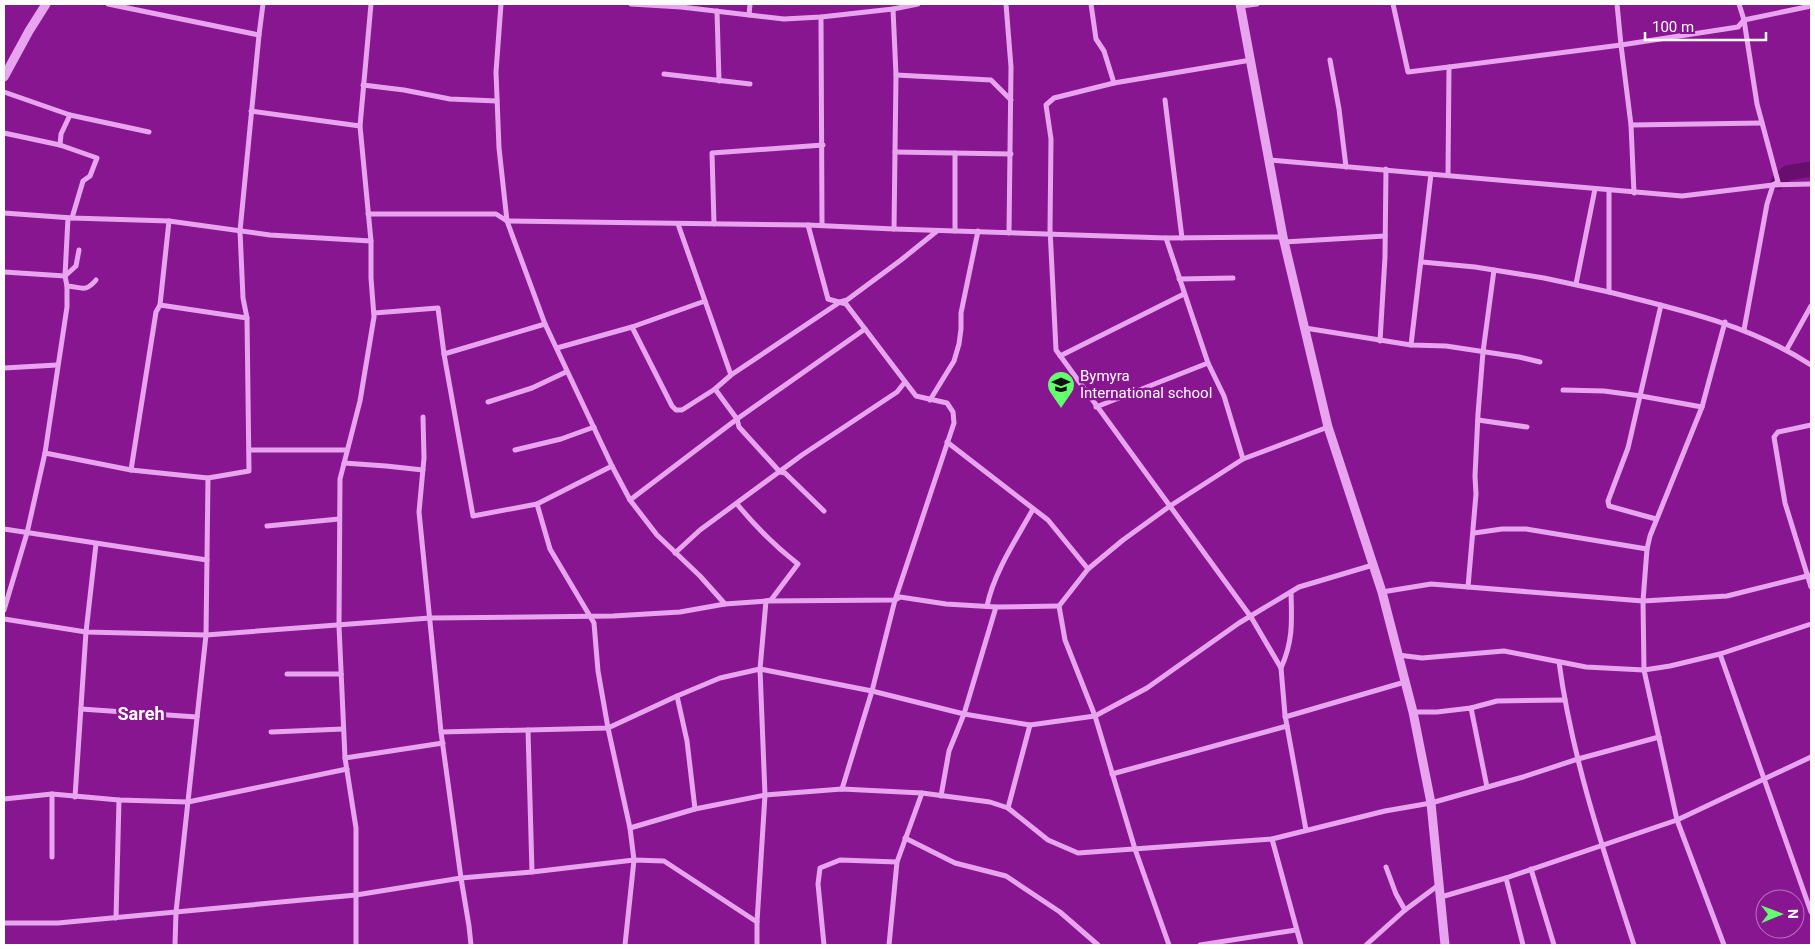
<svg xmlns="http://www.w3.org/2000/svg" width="1815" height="949" viewBox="0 0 1815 949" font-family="Roboto,sans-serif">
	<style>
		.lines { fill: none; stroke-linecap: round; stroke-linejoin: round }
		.river { stroke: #680e6e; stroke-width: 15 }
		.minor { stroke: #e9a4f0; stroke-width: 5 }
		.tertiary { stroke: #e9a4f0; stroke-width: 9 }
		.labels { text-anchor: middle; stroke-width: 5; stroke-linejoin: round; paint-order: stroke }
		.poi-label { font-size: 15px; fill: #fff; stroke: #881691; text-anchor: start }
		.quarter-label { font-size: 18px; font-weight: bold; fill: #fff; stroke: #881691 }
	</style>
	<rect width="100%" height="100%" fill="#881691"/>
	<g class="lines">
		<!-- river -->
		<path class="river" d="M1778,182L1787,173L1811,169"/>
		<!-- minor -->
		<g class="minor">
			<path d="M108,4L259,35"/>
			<path d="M501,4L496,72L499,148L507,221L545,324L612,466L630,500L657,535L700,576L725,604"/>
			<path d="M631,4L681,7L784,19L821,17L893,9L918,4"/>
			<path d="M1006,4L1011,67L1009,233"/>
			<path d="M1091,4L1096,39L1104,51L1114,83"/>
			<path d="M1393,4L1408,72L1449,67"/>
			<path d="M1617,4L1621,45L1631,125L1634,193"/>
			<path d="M1739,4L1744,20L1757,104L1778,182L1773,185L1767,204L1744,330"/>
			<path d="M1241,6L1257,4"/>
			<path d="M893,9L896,75L894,229"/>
			<path d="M717,11L719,81"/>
			<path d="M749,15L750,4"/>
			<path d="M821,17L822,225"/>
			<path d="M1251,60L1114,83L1054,98L1046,105L1051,139L1050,229L1056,350L1251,617L1281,668L1285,715L1306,830"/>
			<path d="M1330,60L1339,109L1346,167"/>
			<path d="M664,74L750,84"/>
			<path d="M896,75L991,80L1011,100"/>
			<path d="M363,85L404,90L450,99L497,101"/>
			<path d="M4,92L70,115L149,132"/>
			<path d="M1165,100L1182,238"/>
			<path d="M251,111L360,126"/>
			<path d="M1631,125L1762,123"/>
			<path d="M4,133L60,145L97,158L90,176L83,181L72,218"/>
			<path d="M60,145L61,134L70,115"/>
			<path d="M895,152L1011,154"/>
			<path d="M1269,160L1682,196L1773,185L1811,184"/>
			<path d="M1448,174L1449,67L1621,45L1738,27L1744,20L1811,6"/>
			<path d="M1609,190V292C1680,310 1748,324 1811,365"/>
			<path d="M4,213L72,218L169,221L270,235L371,241"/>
			<path d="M368,214H496L507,221L808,225L894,229L1166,238L1283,237"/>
			<path d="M678,224L731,375"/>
			<path d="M714,224L712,153L823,145"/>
			<path d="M808,225L828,299L846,304L916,396L947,403L953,412L954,423L895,600L872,691L842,789"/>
			<path d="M955,231V153"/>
			<path d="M1166,238L1208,363L1224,396L1243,459"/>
			<path d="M1284,242L1385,236"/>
			<path d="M1422,262L1475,267L1544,278L1609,292"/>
			<path d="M4,272L65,276L76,266L79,250"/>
			<path d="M1179,279L1233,278"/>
			<path d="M1576,284L1595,189"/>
			<path d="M67,286C82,287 85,293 96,280"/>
			<path d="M160,305L247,318"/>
			<path d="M374,313L438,308L444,354L473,516L537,504L612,466"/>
			<path d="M632,327L672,406L676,410H682L715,389L731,375L840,302L847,300L901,260L937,231"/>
			<path d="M1305,328L1411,345L1446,346L1519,357L1540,362"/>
			<path d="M1380,341L1385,257L1386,169"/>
			<path d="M1411,345L1431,174"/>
			<path d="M557,348L632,327L705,301"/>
			<path d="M1787,349L1811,306"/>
			<path d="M444,354L545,324"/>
			<path d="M1060,356L1184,294"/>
			<path d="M4,368L57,365"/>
			<path d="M715,389L737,419L739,427L780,472L785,473L824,511"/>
			<path d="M1563,390L1604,391L1641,396L1702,407"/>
			<path d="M930,400L954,361L959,344L961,329V313L978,231"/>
			<path d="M488,402L532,388L566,372"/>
			<path d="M1096,407L1208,363"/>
			<path d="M423,417L424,458L419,512L441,732L461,878L469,926L471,945"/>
			<path d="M1478,420L1527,427"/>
			<path d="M1811,425L1778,432L1774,437L1785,503L1811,587"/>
			<path d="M947,442L1048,520L1088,569"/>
			<path d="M249,450H347"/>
			<path d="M515,450L561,439L594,427"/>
			<path d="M45,453L131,470L208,478L249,471L247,318L243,298L240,231L259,35L263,4"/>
			<path d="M344,463L386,466L423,470"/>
			<path d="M131,470L156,312L160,305L169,221"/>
			<path d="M630,500L737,419L865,329"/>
			<path d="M537,504L550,549L594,623L598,671L608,728L630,828L634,860L625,945"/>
			<path d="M737,504C755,526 775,546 798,564L771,600L766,601L760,669L872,691L964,714L1030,725L1095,716L1147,688L1239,623L1299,587L1373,565"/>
			<path d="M1656,519L1609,506L1608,501L1628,448L1661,305"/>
			<path d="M267,526L339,519"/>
			<path d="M4,529L207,560"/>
			<path d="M1474,533L1502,529H1526L1647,549"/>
			<path d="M675,553L700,530L802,455L897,392L905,382"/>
			<path d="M1468,587L1476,494L1475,476L1478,414L1483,352L1494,270"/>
			<path d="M1382,592L1431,584L1643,601L1727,596L1811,575"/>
			<path d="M987,606C994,572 1016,540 1033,509"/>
			<path d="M4,610L27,533L45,453L67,307V286L65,276L68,218"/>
			<path d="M4,619L86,632L206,635L430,618L613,616L680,612L725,604L766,601L895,600L900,597L946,604L996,607"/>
			<path d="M1720,654L1811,912"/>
			<path d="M1398,655L1422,658L1504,651L1586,667L1644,670L1670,666L1720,654L1811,624"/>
			<path d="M1559,662C1572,759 1604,852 1634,945"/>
			<path d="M1281,668C1293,641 1292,622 1291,593"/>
			<path d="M287,674H341"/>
			<path d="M677,696L687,741L695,809"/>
			<path d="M1471,708L1497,701L1565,700"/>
			<path d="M81,709L197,717"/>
			<path d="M1413,712H1437L1471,708L1487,787"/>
			<path d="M1285,717L1405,682"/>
			<path d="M528,730L532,872"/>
			<path d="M271,732L343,729"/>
			<path d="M441,732L608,728L677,696L720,678L760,669L765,795L757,922V945"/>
			<path d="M345,758L443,743"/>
			<path d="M1112,774L1287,726"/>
			<path d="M52,794V857"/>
			<path d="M941,796L949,751L964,714L996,607L1059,606"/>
			<path d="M75,797L86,632L96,544"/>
			<path d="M4,799L52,794L119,800L188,802L347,769"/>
			<path d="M1008,808L1030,725"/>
			<path d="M630,828L695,809L765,795L842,789L922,793L990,802L1008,808L1048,840L1078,853L1272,839L1385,811L1431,803L1523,777L1578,759L1659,737"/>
			<path d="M905,838L955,863L1006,876L1060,912L1098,945"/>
			<path d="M1272,839L1301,945"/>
			<path d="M1386,867L1396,894L1405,910"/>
			<path d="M1531,869L1554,945"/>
			<path d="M1506,878L1523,945"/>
			<path d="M1441,897L1506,878L1677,820L1811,757"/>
			<path d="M116,918L119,800"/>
			<path d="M4,923H58L356,895L461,878L532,872L634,860L664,861L757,922"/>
			<path d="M175,945L176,912L206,635L208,478"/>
			<path d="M356,945V828L345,758L339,626L340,479L360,401L374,317L371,278V241L360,126L371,4"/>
			<path d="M824,945L818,884L820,868L840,860L897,862"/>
			<path d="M889,945L897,862L922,793"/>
			<path d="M1169,945L1135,849L1095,716L1065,640L1059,606L1088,569L1123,540L1170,506L1243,459L1328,427"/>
			<path d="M1200,945L1296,930"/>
			<path d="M1366,945L1405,910L1440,884"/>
			<path d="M1724,945L1677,820L1644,670L1643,601L1647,549L1650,536L1702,407L1725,322"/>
		</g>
		<!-- tertiary -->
		<g class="tertiary">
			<path d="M1240,4L1283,237L1328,427L1382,592L1413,712L1431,803L1445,945"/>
			<path d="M4,77L29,31L46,4"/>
		</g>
	</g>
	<!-- icons -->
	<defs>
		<symbol id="school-pin" viewBox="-11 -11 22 30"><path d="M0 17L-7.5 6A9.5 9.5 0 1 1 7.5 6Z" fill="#64ff6f" stroke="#881691"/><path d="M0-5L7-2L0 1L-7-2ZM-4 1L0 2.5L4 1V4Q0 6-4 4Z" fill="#111"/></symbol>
	</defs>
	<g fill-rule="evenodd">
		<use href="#school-pin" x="1045" y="369" width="32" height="43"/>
	</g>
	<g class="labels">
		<!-- poi labels -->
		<g class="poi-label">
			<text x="1080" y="381">Bymyra<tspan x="1080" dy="17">International school</tspan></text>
		</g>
		<!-- quarter labels -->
		<g class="quarter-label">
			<text x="141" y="720">Sareh</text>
		</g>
	</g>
	<!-- border -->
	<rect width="1815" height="949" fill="none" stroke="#ffffff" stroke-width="10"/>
	<!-- north arrow -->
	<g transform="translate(1780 914) rotate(89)"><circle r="24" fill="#881691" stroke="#b873bd"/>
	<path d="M0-4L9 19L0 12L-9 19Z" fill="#64ff6f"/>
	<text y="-8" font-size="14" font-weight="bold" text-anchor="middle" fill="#ffffff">N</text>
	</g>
	<!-- scale -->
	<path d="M1645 32v8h121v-8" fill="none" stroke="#ffffff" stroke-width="2.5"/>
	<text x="1652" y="32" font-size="15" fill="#ffffff" stroke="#881691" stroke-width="4" paint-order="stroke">100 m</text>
</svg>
